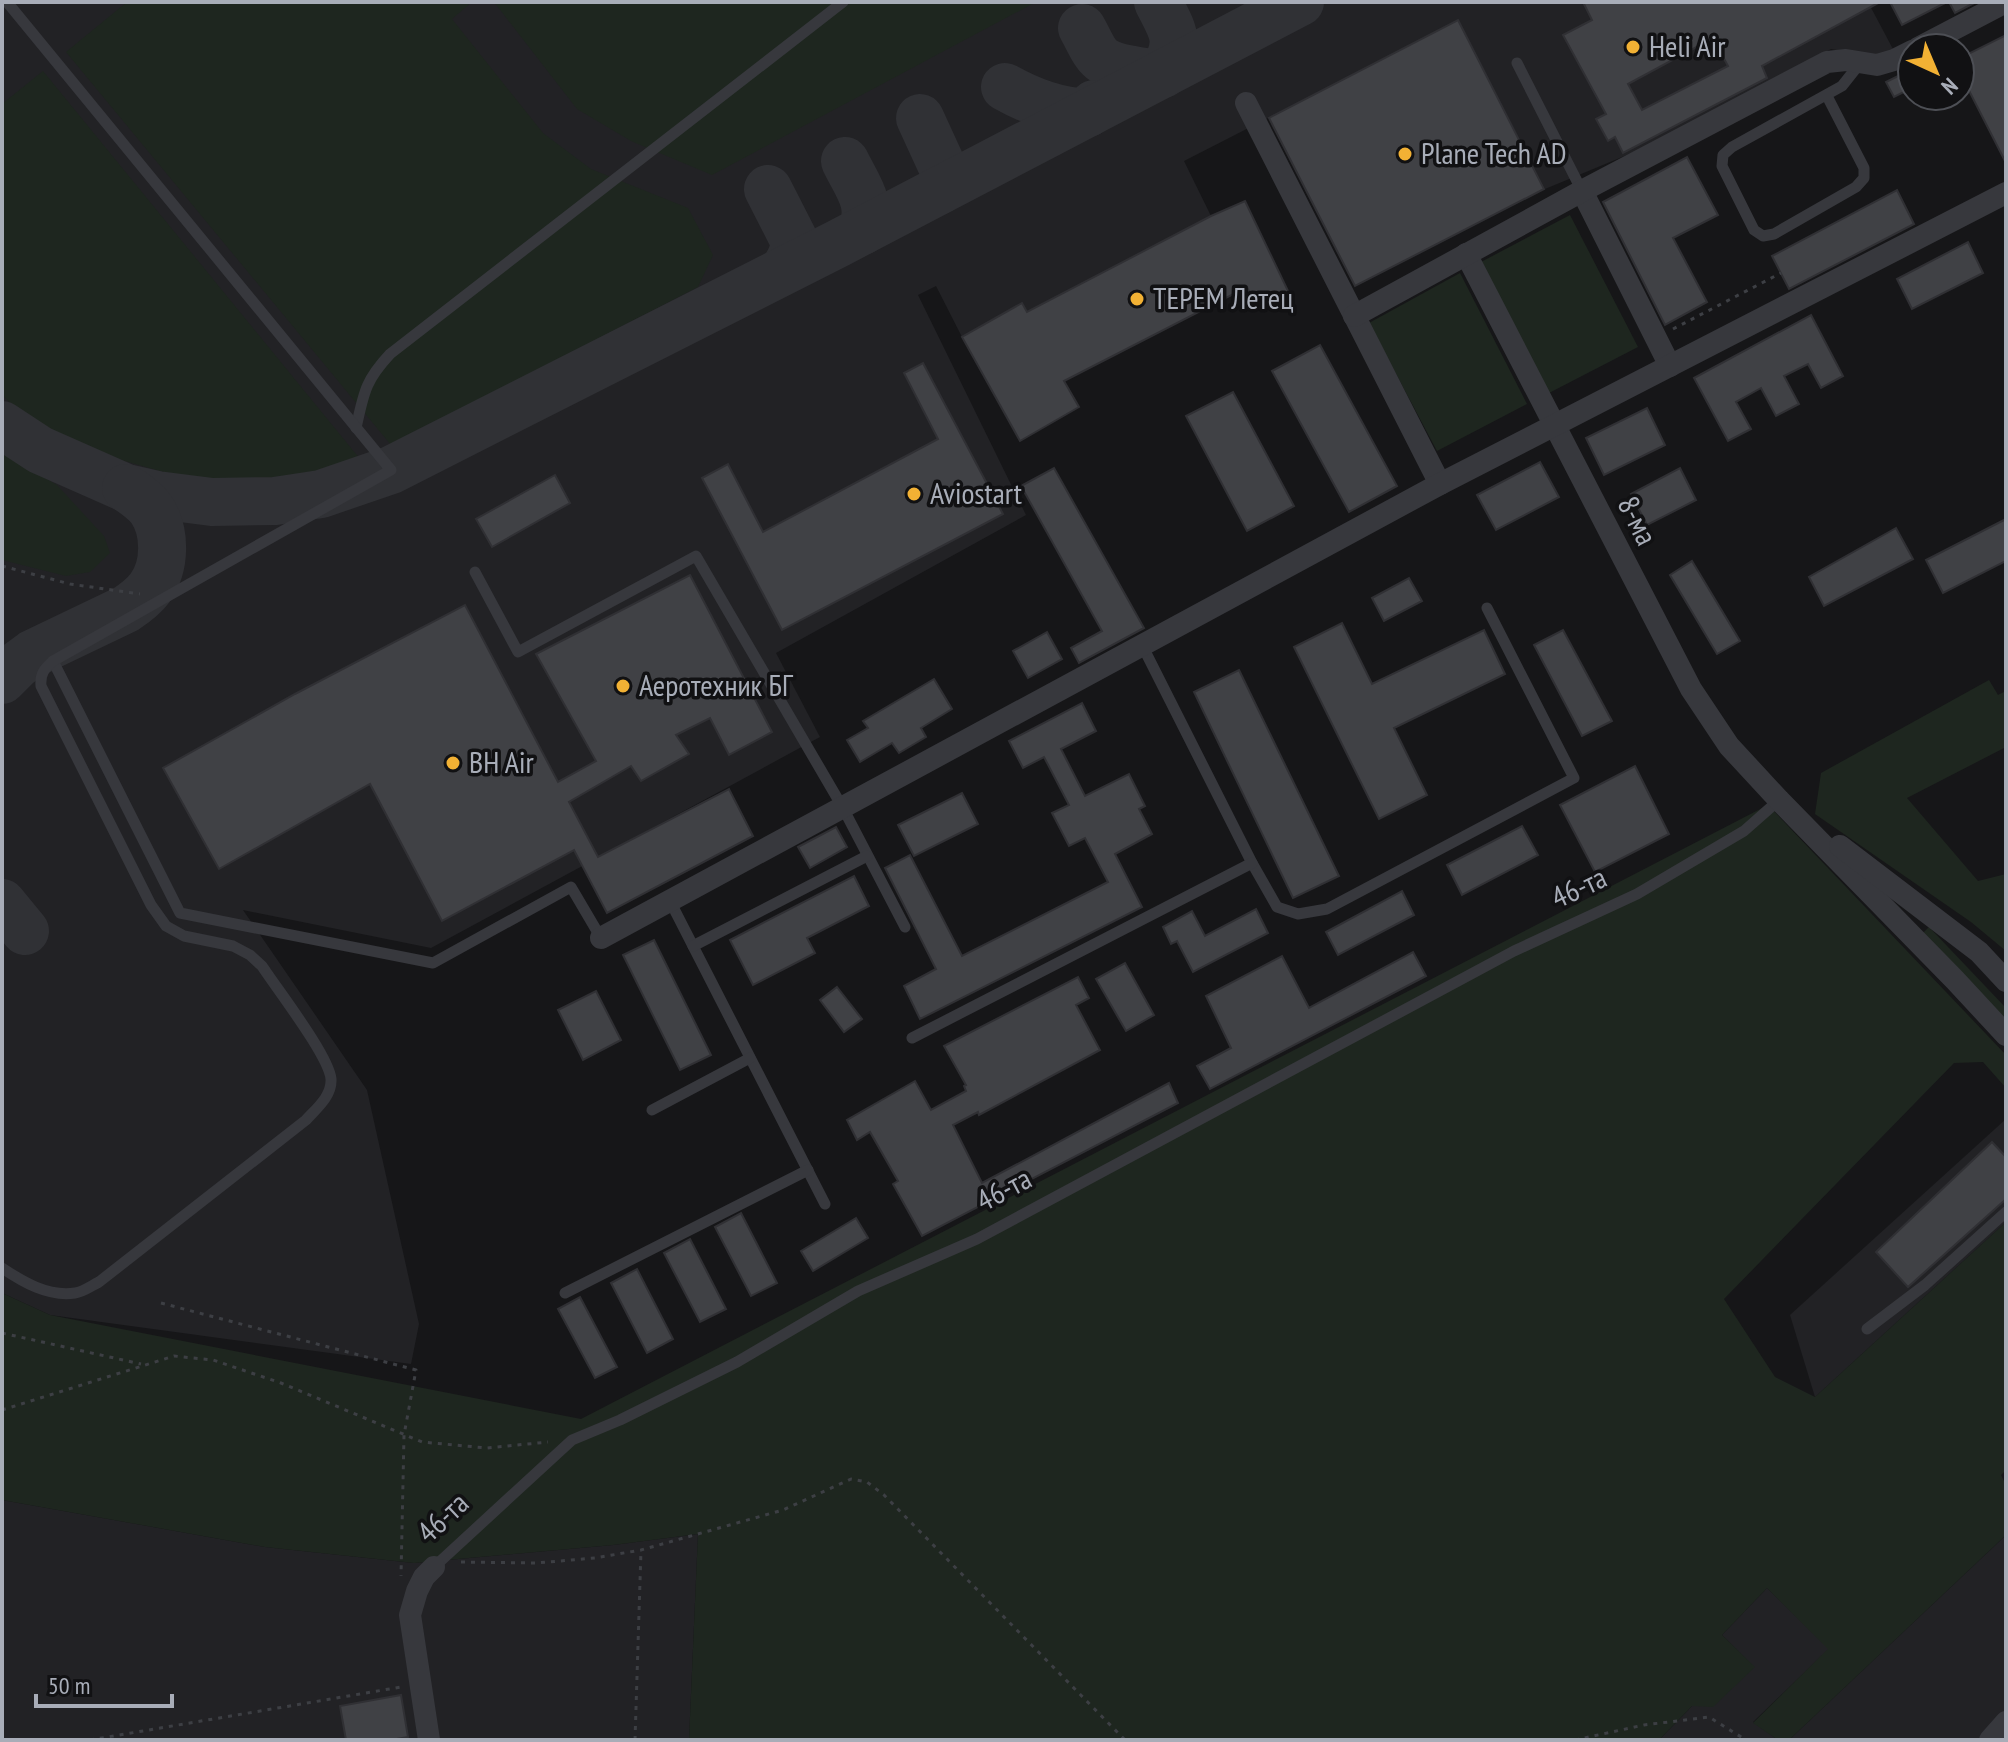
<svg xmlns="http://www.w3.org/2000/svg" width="2008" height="1742" viewBox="0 0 2008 1742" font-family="'PT Sans Narrow',sans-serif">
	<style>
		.built { fill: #222225 }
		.green { fill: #1e261f }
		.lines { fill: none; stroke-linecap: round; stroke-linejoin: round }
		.taxiway { stroke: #303135; stroke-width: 48 }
		.building { fill: #404145; stroke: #303034; stroke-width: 2; fill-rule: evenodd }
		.path { stroke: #3d3f44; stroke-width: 3; stroke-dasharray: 4 6; stroke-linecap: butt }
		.lane { stroke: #37383d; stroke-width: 11 }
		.street { stroke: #37383d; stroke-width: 22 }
		.poi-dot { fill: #f2b134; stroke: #111113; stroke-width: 3 }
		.labels { text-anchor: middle; stroke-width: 7; stroke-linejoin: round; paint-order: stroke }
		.poi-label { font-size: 30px; fill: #a8adb8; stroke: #111113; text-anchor: start }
		.street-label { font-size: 30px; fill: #a8adb8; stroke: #111113 }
	</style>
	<rect width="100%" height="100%" fill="#161618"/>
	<!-- built -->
	<g class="built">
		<path d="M2,2H1868L1894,51L1882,58L1831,49L1651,145L1545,189L1458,21L1184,161L1211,216L1027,312L1021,304L962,337L936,286L918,295L1026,515L776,653L820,737L431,948L243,910L367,1090L419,1324L411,1364L50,1315L2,1293Z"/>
		<path d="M2006,1119V1222L1815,1397L1790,1315Z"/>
		<path d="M2,1500L265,1547L414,1563L613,1545L698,1534L689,1740H2Z"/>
		<path d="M2006,1535V1740H1789L2003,1538Z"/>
		<path d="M1767,1588L1829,1649L1753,1722L1778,1740H1659L1692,1706L1754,1667L1722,1635Z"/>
	</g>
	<!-- green -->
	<g class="green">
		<path d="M127,2H472L452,19L543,133L591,169L688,208L713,255L698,287L391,445L66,52Z"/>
		<path d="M494,2H1036L712,175L631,141L577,109Z"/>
		<path d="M43,71L360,459L333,469L247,481L181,477L86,450L19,411L2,395V104Z"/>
		<path d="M1570,215L1638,347L1549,393L1481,262Z"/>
		<path d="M1460,273L1527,404L1437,451L1369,323Z"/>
		<path d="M2,452L57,485L104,536L110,553L90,572L66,576L2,560Z"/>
		<path d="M1989,680L1998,695L2006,691V747L1907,798L1978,881L2006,874V951L1971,922L1815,814L1821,773Z"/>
		<path d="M1768,805L2006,1055V1088L1983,1062L1954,1063L1724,1299L1775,1377L1815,1397L2006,1222V1470L2001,1475L2006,1485V1535L1789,1740H1778L1753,1723L1828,1649L1767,1588L1722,1635L1755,1667L1713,1707L1692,1706L1659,1740H689L698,1534L613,1545L414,1563L265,1547L2,1500V1293L50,1315L581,1419Z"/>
		<path d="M1929,927L2006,1008V1020L1923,933Z"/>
	</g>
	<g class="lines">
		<!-- taxiway -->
		<g class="taxiway">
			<path d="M1082,28C1088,38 1094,55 1104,61C1119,70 1147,72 1163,74C1181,39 1174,34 1158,2"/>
			<path d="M1005,87C1032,102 1057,111 1088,113L1094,104"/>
			<path d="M920,118L942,166L944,173L940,190"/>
			<path d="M845,161C857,186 873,203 862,231"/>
			<path d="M768,189L793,238C796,251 790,260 784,270"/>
			<path d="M2,425L40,450L126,488L157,495L212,502L275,501L321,494L391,470L839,243L1300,2"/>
			<path d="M2,680L17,665L32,654L126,609C135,603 144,596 150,588C166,566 166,531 151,509C144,500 135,494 126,488"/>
			<path d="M2,903L25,931"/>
		</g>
	</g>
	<!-- building -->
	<g class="building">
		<path d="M1583,2H1880L1762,66L1767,78L1623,153L1615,137L1608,141L1596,119L1606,114L1563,35L1592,20ZM1713,38L1728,66L1642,110L1628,84Z"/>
		<path d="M1890,2H1947L1902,25Z"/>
		<path d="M1949,2H1976L1955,13Z"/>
		<path d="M1458,20L1544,189L1355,286L1269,118Z"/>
		<path d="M2006,35V163L1960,73V58Z"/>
		<path d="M1908,71L1912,80V88L1894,97L1886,82Z"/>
		<path d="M1687,157L1718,215L1673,238L1707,302L1665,325L1603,202Z"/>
		<path d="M1897,190L1914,224L1789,289L1772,256Z"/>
		<path d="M1245,201L1289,293L1257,308L1247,287L1064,381L1079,407L1020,441L962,337L1022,303L1027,312L1211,216Z"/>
		<path d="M1968,242L1983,273L1912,309L1897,279Z"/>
		<path d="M1811,315L1843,376L1821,388L1808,364L1784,376L1799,404L1776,416L1761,388L1736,402L1751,429L1728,441L1694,378Z"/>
		<path d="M1320,345L1397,486L1349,512L1272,371Z"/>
		<path d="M923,363L1003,514L782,630L702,478L728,464L763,532L938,439L904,373Z"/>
		<path d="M1233,392L1294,506L1247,531L1186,416Z"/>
		<path d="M1647,408L1665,445L1604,475L1586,438Z"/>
		<path d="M1540,462L1559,497L1496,530L1477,495Z"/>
		<path d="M1054,468L1144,628L1079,663L1071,648L1102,631L1021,486Z"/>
		<path d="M1680,468L1696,500L1647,525L1631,494Z"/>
		<path d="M555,475L570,503L492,547L476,519Z"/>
		<path d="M2006,519V561L1943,593L1926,560Z"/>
		<path d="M1896,528L1913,559L1824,606L1809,577Z"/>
		<path d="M1692,561L1740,641L1717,654L1670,575Z"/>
		<path d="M690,575L772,732L729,755L710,718L676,735L689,754L641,781L631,766L569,802L598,857L729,789L753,836L607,913L574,850L442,921L370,784L219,869L163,768L295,694L465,605L558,782L596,761L536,654Z"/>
		<path d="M1409,578L1422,601L1384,621L1372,598Z"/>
		<path d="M1342,623L1372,684L1484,630L1505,674L1394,728L1427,795L1379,819L1294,647Z"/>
		<path d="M1563,630L1612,721L1582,736L1534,645Z"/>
		<path d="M1047,632L1062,659L1028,678L1013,651Z"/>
		<path d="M1239,670L1339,876L1293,898L1194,692Z"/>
		<path d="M934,679L952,709L921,728L926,737L899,753L892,743L860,762L847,740L868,728L863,721Z"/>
		<path d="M1082,703L1096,731L1061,749L1085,796L1129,774L1145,806L1139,809L1152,834L1115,854L1142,907L920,1019L904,986L936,969L885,868L910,855L962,956L1108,882L1085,838L1069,846L1052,813L1069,805L1044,757L1023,768L1009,741Z"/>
		<path d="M1635,766L1669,834L1595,872L1560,805Z"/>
		<path d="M962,793L978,824L914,856L898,825Z"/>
		<path d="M1522,826L1538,855L1462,895L1447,865Z"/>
		<path d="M836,827L847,847L810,868L798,847Z"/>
		<path d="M854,876L869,906L807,938L815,953L753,985L730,940Z"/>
		<path d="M1402,891L1414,915L1338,955L1326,932Z"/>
		<path d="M1256,909L1268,933L1193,972L1177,941L1171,944L1163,927L1192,911L1205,936Z"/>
		<path d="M654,940L711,1055L680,1070L623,955Z"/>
		<path d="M1413,952L1426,976L1210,1089L1197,1066L1231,1048L1206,996L1282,956L1309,1008Z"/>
		<path d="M1125,963L1154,1015L1126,1031L1096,979Z"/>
		<path d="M1078,977L1089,998L1076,1005L1100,1050L979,1115L978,1112L953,1125L982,1183L1169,1083L1178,1103L922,1236L893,1184L898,1181L870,1132L857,1140L847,1120L915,1081L931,1110L966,1091L964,1086L966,1085L944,1046Z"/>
		<path d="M837,987L862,1019L844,1032L820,1000Z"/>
		<path d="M596,991L621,1040L583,1060L558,1010Z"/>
		<path d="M1992,1142L2006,1157V1199L1908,1287L1876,1252Z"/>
		<path d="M741,1213L777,1283L751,1296L715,1227Z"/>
		<path d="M856,1218L868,1238L813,1271L801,1251Z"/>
		<path d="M690,1239L726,1309L700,1322L664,1253Z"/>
		<path d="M637,1269L673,1339L647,1353L611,1283Z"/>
		<path d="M580,1297L617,1367L595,1378L558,1309Z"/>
		<path d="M401,1695L408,1737L391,1740H346L340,1706Z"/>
	</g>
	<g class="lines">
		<!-- path -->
		<g class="path">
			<path d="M1673,329L1781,273"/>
			<path d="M2,566L70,584L140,594"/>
			<path d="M161,1303L416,1370L404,1435L401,1576"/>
			<path d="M2,1333L141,1364"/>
			<path d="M2,1410L174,1356L213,1360L281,1383L422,1442L487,1448L548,1442"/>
			<path d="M461,1562L536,1563L595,1558L641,1550L783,1510L851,1479L867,1482L884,1495L1125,1740"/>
			<path d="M90,1740L401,1687"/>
			<path d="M635,1740L641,1550"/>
			<path d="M1575,1740L1644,1725L1709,1717L1746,1740"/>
		</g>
		<!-- lane -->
		<g class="lane">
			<path d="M1517,63L1582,191"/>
			<path d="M1827,96L1864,168V178L1856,187L1774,234L1763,236L1754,230L1722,166L1723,155L1732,147L1842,86L1861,62"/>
			<path d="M356,428C364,392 365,381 390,354L843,2"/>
			<path d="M475,572L518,652L696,556L843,808L905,927"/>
			<path d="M1142,645L1252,863L1277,907L1298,914L1327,909L1574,778L1487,608"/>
			<path d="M53,661L180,913L433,963L571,887L601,938"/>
			<path d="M670,901L825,1204"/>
			<path d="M693,946L867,856"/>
			<path d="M912,1038L1252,863"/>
			<path d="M652,1110L750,1058"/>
			<path d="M2,1268C23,1282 48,1297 75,1293C83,1292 91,1286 99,1282L306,1120C317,1108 332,1096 331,1079C329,1056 277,989 262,966L250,955L233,946L184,936L166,926L151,905L41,686C40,674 44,669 53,661L391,470L7,2"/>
			<path d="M565,1293L808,1170"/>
			<path d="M1867,1329L1925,1285L2006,1212"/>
			<path d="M434,1567L572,1440L620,1420L737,1362L858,1291L977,1239L1514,951L1637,894L1744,831L1779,800"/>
		</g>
		<!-- street -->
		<g class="street">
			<path d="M1918,48L2006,2"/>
			<path d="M1246,103L1440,484"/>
			<path d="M1582,191L1670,366"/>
			<path d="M1466,254L1691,689L1729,746L1779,800L1955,980L2006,1035"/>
			<path d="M1354,316L1582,191L1827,62L1846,60L1877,65L1894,60L1912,51"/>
			<path d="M1840,846L1979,952L2006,981"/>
			<path d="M601,938L1440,484L2006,193"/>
			<path d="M429,1740L410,1615L417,1591L424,1577L434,1567"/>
			<path d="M1990,1740L2006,1722"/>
		</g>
	</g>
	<!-- markers -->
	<g class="poi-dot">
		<circle cx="1633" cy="47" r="8"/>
		<circle cx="1405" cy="154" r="8"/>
		<circle cx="1137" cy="299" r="8"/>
		<circle cx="914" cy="494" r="8"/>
		<circle cx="623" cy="686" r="8"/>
		<circle cx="453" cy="763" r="8"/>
	</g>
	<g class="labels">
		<!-- poi labels -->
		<g class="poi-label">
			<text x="1649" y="57">Heli Air</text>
			<text x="1421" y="164">Plane Tech AD</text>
			<text x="1153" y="309">ТЕРЕМ Летец</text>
			<text x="930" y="504">Aviostart</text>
			<text x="639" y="696">Аеротехник БГ</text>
			<text x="469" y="773">BH Air</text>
		</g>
		<!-- street labels -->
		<g class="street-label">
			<text transform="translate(1637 521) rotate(63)" y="10">8-ма</text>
			<text transform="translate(1579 888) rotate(-25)" y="10">46-та</text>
			<text transform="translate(1004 1190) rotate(-28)" y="10">46-та</text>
			<text transform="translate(443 1518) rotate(-43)" y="10">46-та</text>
		</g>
	</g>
	<!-- border -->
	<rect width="2008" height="1742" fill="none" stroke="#a8adb8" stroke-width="8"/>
	<!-- north arrow -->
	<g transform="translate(1936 72) rotate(136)"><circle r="38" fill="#111113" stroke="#4d4f55" stroke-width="2"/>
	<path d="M0-6L14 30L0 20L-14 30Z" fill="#f2b134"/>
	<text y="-12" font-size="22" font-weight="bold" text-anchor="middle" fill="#a8adb8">N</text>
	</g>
	<!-- scale -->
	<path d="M36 1694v12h136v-12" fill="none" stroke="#a8adb8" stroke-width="4"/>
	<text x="48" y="1694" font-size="24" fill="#a8adb8" stroke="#111113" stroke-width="6" paint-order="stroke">50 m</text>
</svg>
